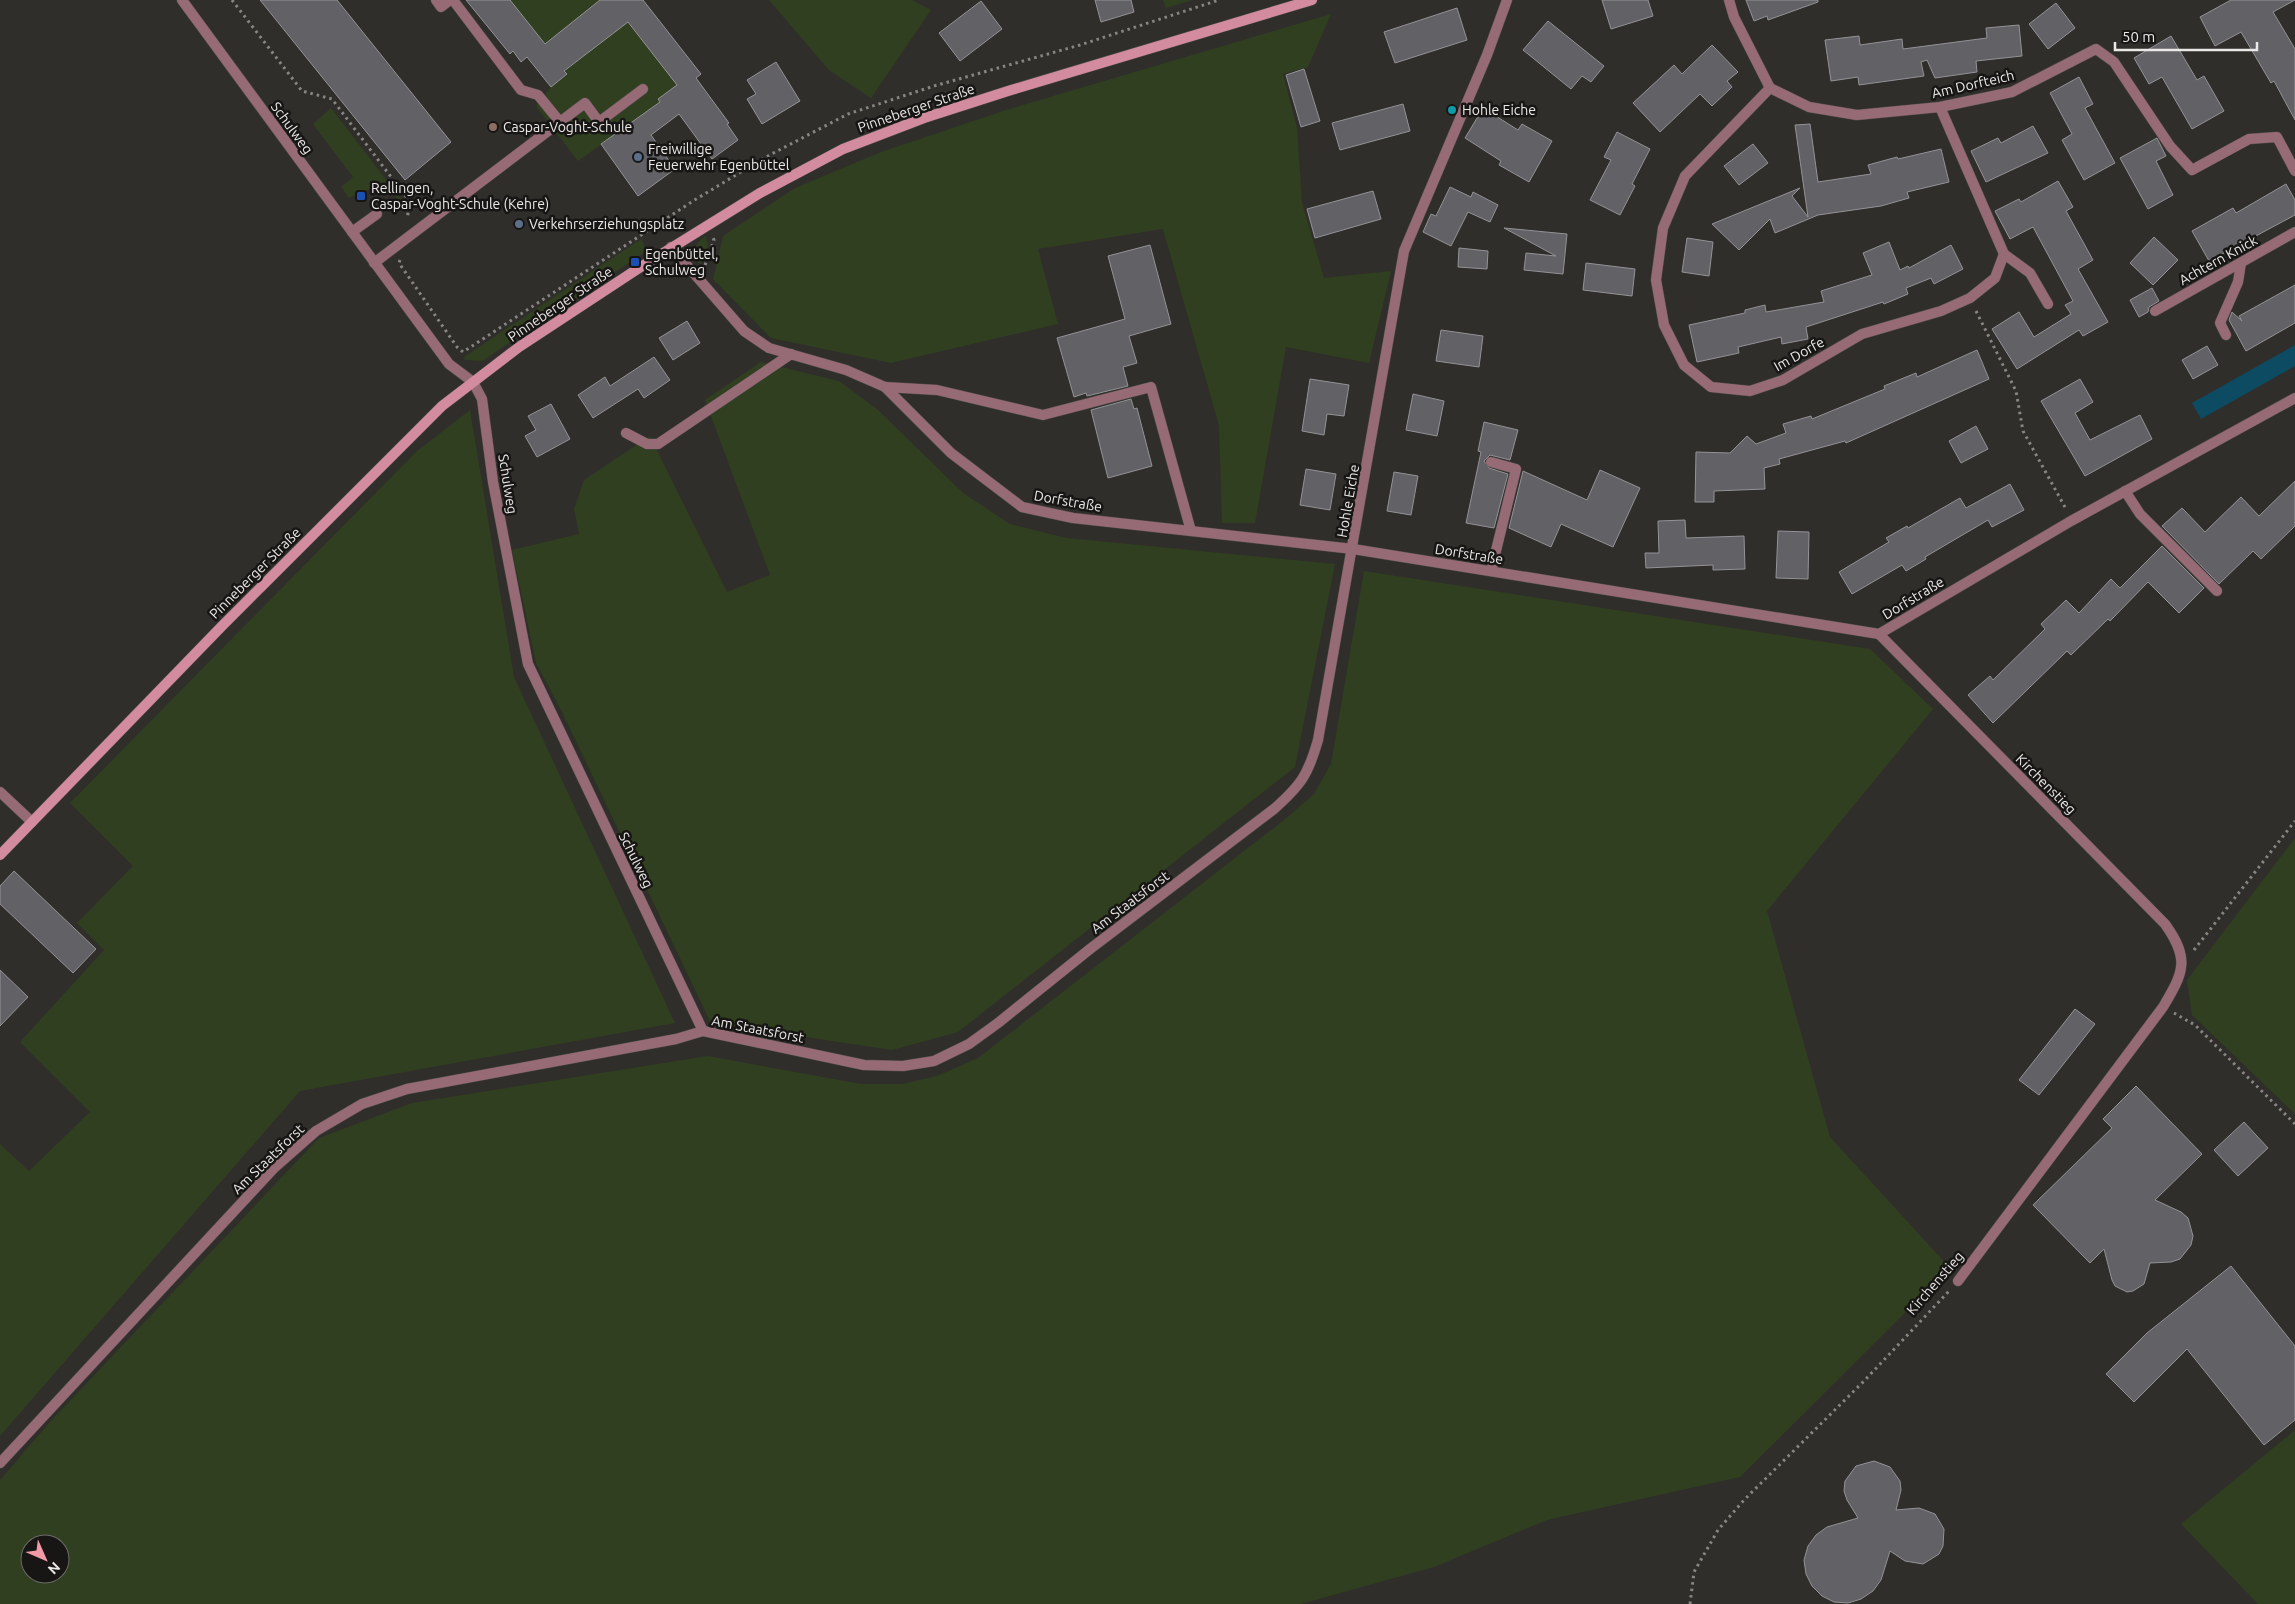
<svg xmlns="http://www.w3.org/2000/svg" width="2295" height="1604" viewBox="0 0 2295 1604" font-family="Ubuntu,sans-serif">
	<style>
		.green { fill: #303f1f; fill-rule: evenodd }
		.water { fill: #0d4b62 }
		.building { fill: #626266; stroke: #939397 }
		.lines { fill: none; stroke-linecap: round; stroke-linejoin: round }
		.service-casing { stroke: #4e4c49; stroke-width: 11 }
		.minor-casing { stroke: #4e4c49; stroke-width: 11 }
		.secondary-casing { stroke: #4e4c49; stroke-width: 11 }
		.path { stroke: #888684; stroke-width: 3; stroke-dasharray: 2.5 4; stroke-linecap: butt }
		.service { stroke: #976b76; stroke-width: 10 }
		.minor { stroke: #976b76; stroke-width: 10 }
		.secondary { stroke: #d38c9f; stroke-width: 10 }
		.culture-dot { fill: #0f9aa8; stroke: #171615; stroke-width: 2 }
		.education-dot { fill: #8d6e63; stroke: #171615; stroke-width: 2 }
		.service-dot { fill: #5c6f8a; stroke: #171615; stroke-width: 2 }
		.transit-dot { fill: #1a4fb4; stroke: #171615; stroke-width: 2 }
		.labels { text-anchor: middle; stroke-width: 5; stroke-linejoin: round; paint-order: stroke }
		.street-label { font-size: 14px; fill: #eae9e7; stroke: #171615 }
		.poi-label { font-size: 14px; fill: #eae9e7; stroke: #171615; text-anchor: start }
	</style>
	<rect width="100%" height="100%" fill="#302e2b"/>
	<!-- green -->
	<g class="green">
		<path d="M510,0H601L543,45L544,43Z"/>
		<path d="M769,0H912L931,10L871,98L829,70Z"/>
		<path d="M1163,0H1193L1166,8Z"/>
		<path d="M1331,14L1308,67L1283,74L1297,128L1302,203L1324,278L1391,271L1369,363L1286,347L1255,523H1222L1219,425L1163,229L1038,249L1058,324L891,363L771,338L713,279L723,236L795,188L881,152L1006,110Z"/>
		<path d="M628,22L672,78L681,83L660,102L578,161L536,106L551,87L567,75L564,71Z"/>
		<path d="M331,108L407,207L401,211C395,178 370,187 349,198L341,187L353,177L313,124Z"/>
		<path d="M706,236L708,247L701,265C690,254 694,243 706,236Z"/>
		<path d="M641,239L646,249L642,254L482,361L465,360L464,357Z"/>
		<path d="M761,362L839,381L877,409L963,493L1010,524L1067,538L1335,564L1295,767L958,1032L892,1050L711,1023L561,710L536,663L512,550L579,534L574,509L584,480L650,436L727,592L770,575L705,400Z"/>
		<path d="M470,410L514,677L675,1023L300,1091L0,1436V1144L29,1171L90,1112L20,1042L104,950L77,923L133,866L70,803L417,451Z"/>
		<path d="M1364,571L1870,649L1933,709L1767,911L1830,1137L1950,1268L1740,1477L1547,1520L1434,1567L1301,1604H0V1480L49,1423L319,1138L412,1103L708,1056L861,1084H902L937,1076L978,1058L1284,820L1314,794L1331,764ZM30,1544H60V1574H30Z"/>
		<path d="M2295,838V1112L2294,1113L2192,1015L2187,980Z"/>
		<path d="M2295,1430V1604H2258L2181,1524Z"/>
	</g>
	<!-- water -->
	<path class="water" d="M2295,345V366L2201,419L2192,403Z"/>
	<!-- building -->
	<g class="building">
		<path d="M260,0H337L451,142L405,180Z"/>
		<path d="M466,0H510L545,44L600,0H643L701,74L696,78L729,123L727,124L738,140L712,159L679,114L651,135L675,169L638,196L601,144L660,102L658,99L677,85L628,22L564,71L567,74L551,87L527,57L521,62L513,51L510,54Z"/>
		<path d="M1095,0H1131L1134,12L1101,22Z"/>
		<path d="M1602,0H1648L1653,16L1611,29Z"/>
		<path d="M1746,0H1818V2L1768,20L1767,16L1754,21Z"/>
		<path d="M2231,0H2295L2273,12L2295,49V120L2274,81L2271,83L2241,32L2215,46L2200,17Z"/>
		<path d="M981,1L1002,29L960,61L939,33Z"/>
		<path d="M2056,3L2075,28L2048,49L2029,24Z"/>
		<path d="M1457,8L1467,40L1395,63L1384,32Z"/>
		<path d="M1548,21L1604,66L1591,82L1582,76L1571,89L1523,50Z"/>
		<path d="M2019,25L2022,56L1976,61L1977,72L1935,78L1927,60L1921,62L1924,76L1859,85L1858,77L1831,81L1825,40L1859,36L1860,45L1902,39L1903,49L1987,38L1986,28Z"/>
		<path d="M2171,36L2197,80L2204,76L2224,111L2192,129L2162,77L2149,84L2134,58Z"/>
		<path d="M1712,45L1738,72L1727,81L1732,87L1712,106L1700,94L1660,132L1633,103L1674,65L1682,74Z"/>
		<path d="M776,62L800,101L762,124L747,99L756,94L747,80Z"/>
		<path d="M1304,69L1320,121L1301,127L1286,75Z"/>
		<path d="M2079,77L2093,104L2085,108L2115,163L2084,180L2062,140L2072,134L2050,93Z"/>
		<path d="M1403,104L1410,131L1340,150L1332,123Z"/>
		<path d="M1483,108L1518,130L1522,124L1552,141L1529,182L1499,165L1501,161L1465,138Z"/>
		<path d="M1810,124L1818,182L1871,174L1868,165L1897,157L1898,159L1941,149L1949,182L1907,192L1909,198L1881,206L1818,215L1775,233L1770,219L1739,250L1712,224L1800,188L1792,196L1808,217L1795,125Z"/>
		<path d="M2033,126L2048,153L1986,182L1971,151L1998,138L2001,143Z"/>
		<path d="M1617,132L1650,149L1632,184L1635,186L1620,215L1590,200L1611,160L1604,157Z"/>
		<path d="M2157,138L2166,156L2156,161L2173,195L2148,209L2120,158Z"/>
		<path d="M1753,144L1768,163L1739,185L1724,166Z"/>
		<path d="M2058,181L2073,207L2066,211L2093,260L2078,269L2108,322L2083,336L2079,330L2017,369L1992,329L2019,312L2034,337L2071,314L2065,305L2073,301L2033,227L2010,239L1995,211L2019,199L2021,202Z"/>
		<path d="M2286,184L2295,200V215L2209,261L2192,231L2233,208L2236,213Z"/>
		<path d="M1450,187L1471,197L1473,192L1498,205L1490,222L1468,212L1451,246L1423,232L1431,214L1436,216Z"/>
		<path d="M1373,191L1381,219L1315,238L1307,209Z"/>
		<path d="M1504,228L1567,234L1563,274L1524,270L1526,253L1556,256Z"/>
		<path d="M2154,237L2178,260L2153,285L2130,263Z"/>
		<path d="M1687,238L1713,242L1709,276L1682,272Z"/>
		<path d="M1889,242L1900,270L1908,266L1909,268L1951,245L1963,269L1934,284L1931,278L1906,288L1908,294L1884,304L1883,302L1806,327L1808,339L1782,344L1781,337L1738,347L1739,353L1697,362L1689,325L1745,313V310L1765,305L1766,312L1824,302L1821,291L1872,275L1863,253Z"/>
		<path d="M1150,245L1171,324L1129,336L1137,363L1123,367L1128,386L1087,396L1086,393L1074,397L1057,338L1125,319L1108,256Z"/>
		<path d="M1459,248L1488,251L1487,269L1458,267Z"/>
		<path d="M1586,263L1635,269L1632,296L1583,290Z"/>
		<path d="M2295,285V323L2246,351L2229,320L2232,312L2242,321L2239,316Z"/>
		<path d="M2152,288L2159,301L2149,307L2148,312L2139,317L2130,300Z"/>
		<path d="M687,321L700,343L673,360L659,338Z"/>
		<path d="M1441,330L1483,336L1479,367L1436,361Z"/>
		<path d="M2207,346L2218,365L2193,379L2182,360Z"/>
		<path d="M1977,350L1989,379L1846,443L1845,441L1779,459L1780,464L1764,468L1765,489L1714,491V502H1695L1696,452L1730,453L1747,436L1756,444L1786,433L1783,424L1811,416L1812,419L1885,389L1884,386L1916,373L1917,377Z"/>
		<path d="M654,357L670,380L644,398L638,389L593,418L578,395L605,377L610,386Z"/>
		<path d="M1310,379L1349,385L1344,416L1327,414L1324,435L1302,431Z"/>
		<path d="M2080,379L2093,402L2075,413L2090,440L2140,415L2152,439L2085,476L2041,401Z"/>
		<path d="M1413,394L1444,401L1437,436L1406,430Z"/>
		<path d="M1131,399L1134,409L1137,408L1152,466L1108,478L1091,410Z"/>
		<path d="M551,404L570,439L537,457L525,436L536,430L528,416Z"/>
		<path d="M1484,422L1518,430L1510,460L1490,455L1484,461L1489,468L1508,474L1494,528L1466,523L1481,452L1478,451Z"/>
		<path d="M1976,426L1988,449L1961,463L1949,441Z"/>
		<path d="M1306,469L1336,474L1330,510L1300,505Z"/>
		<path d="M1600,470L1640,488L1613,547L1561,524L1551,547L1509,528L1523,471L1587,500Z"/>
		<path d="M1394,472L1418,476L1411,515L1387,511Z"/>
		<path d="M2295,481V526L2261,559L2253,551L2219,584L2162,526L2182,508L2205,532L2241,497L2259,516Z"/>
		<path d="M2010,484L2024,510L1992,527L1988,520L1925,557L1926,559L1906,571L1902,565L1852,594L1839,572L1889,542L1886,538L1907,526L1908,528L1960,498L1966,508Z"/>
		<path d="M1685,520L1686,538L1744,536L1745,569L1713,570V565L1646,568L1645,553H1659L1658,521Z"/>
		<path d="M1778,531L1809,532L1808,579L1776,578Z"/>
		<path d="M2162,546L2204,588L2179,613L2148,582L2110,621L2108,619L2071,655L2067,651L1993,723L1968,695L1990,676L1993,680L2045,629L2041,624L2066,600L2079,613L2111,579L2120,588Z"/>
		<path d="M14,871L96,949L73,973L0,904V886Z"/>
		<path d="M0,970L28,997L0,1026Z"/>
		<path d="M2075,1009L2095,1024L2039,1095L2019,1080Z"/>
		<path d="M2136,1086L2202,1154L2155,1200L2181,1212L2188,1218L2193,1236L2191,1245L2180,1259L2171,1262L2150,1263L2144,1284L2133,1291L2127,1292L2115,1286L2112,1280L2104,1249L2090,1263L2033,1205L2112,1128L2103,1119Z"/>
		<path d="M2244,1122L2268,1148L2238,1176L2214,1150Z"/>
		<path d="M2231,1266L2295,1346V1420L2264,1445L2187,1349L2134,1402L2106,1374L2147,1333Z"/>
		<path d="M1874,1461L1890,1467L1900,1481L1901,1490L1896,1510L1919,1508L1935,1514L1944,1529L1943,1546L1939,1554L1923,1564L1905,1561L1890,1551L1881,1580L1873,1591L1861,1599L1848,1603L1834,1602L1822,1596L1812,1586L1806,1574L1804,1560L1808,1546L1816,1535L1827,1527L1858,1518L1847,1500L1844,1491L1845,1481L1856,1466Z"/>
	</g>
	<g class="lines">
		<defs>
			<g id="service">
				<path d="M436,0L441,7L450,0"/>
				<path d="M453,0L521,90L538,95L560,122"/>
				<path d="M352,232L377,214"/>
				<path d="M2004,254L2030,273L2048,304"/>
				<path d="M374,263L585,103L599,122L643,89"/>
				<path d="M2226,335L2220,323L2238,282L2241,263"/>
				<path d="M885,387L937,390L1043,415L1151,387L1191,531"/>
				<path d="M626,433L647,444H658L791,354"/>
				<path d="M2125,491L2140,514L2217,591"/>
				<path d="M1491,571L1516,469L1491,462"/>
				<path d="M0,792L32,822"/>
			</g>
			<g id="minor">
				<path d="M182,0L449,364L473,382L482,399L493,482L528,664L703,1031"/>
				<path d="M1729,0L1734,17L1770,88L1809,107L1857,115L1940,107L2012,92L2096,49L2114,62L2170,146L2192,170L2249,139L2277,137L2295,171"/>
				<path d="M1770,88L1685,176L1663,228L1656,280L1664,325L1684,365L1711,387L1750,391L1783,380L1862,334L1941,311L1970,298L1995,278L2004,254L1940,107"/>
				<path d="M671,247L744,331L769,348L846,370L885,387L951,453L1022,507L1073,518L1353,549L1879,634L2071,521L2295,398"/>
				<path d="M2155,311L2295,232"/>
				<path d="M1879,634L2165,924C2190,959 2184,972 2163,1007L1958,1281"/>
				<path d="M0,1463L274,1168L316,1131L362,1104L407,1089L676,1039L703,1031L864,1065L903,1066L934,1061L969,1044L998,1023L1090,949L1274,809C1301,785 1308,775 1318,740L1404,251L1487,55L1507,0"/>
			</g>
			<path id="secondary" d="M0,855L222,626L442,406L519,347L639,268L760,193L843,149L924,118L1008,91L1312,0"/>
		</defs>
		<!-- service casing -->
		<use href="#service" class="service-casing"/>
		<!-- minor casing -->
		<use href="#minor" class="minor-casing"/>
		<!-- secondary casing -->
		<use href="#secondary" class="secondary-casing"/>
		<!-- path -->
		<g class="path">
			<path d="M232,0L302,91L332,99L410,202L407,219"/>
			<path d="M400,260L399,263L457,347L463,352L693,201L764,158L848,114L934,86L1080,45L1219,0"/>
			<path d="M705,265L714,240L713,238"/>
			<path d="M1976,311L2016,391L2023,431L2066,509"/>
			<path d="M2194,950L2295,821"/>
			<path d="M2174,1013L2195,1025L2295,1124"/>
			<path d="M1690,1604L1694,1572L1718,1530L1744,1500L1864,1381L1950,1290"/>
		</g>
		<!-- service -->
		<use href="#service" class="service"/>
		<!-- minor -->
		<use href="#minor" class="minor"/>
		<!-- secondary -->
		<use href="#secondary" class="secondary"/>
	</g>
	<!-- markers -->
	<circle class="culture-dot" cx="1452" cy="110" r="5"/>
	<circle class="education-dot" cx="493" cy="127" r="5"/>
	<g class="service-dot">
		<circle cx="638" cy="157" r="5"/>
		<circle cx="519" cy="224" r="5"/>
	</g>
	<g class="transit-dot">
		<rect x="356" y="191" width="10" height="10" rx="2.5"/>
		<rect x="630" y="257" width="10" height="10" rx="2.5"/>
	</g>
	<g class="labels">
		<!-- street labels -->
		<g class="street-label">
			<text transform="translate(1973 84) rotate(-13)" y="5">Am Dorfteich</text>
			<text transform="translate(916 108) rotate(-19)" y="5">Pinneberger Straße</text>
			<text transform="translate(292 128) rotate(54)" y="5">Schulweg</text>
			<text transform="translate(2218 260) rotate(-29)" y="5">Achtern Knick</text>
			<text transform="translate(560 304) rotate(-34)" y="5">Pinneberger Straße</text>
			<text transform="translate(1799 354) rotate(-29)" y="5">Im Dorfe</text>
			<text transform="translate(508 484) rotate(81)" y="5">Schulweg</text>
			<text transform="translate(1068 501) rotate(10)" y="5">Dorfstraße</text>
			<text transform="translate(1348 501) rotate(-80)" y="5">Hohle Eiche</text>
			<text transform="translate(1469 554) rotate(9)" y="5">Dorfstraße</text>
			<text transform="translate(255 573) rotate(-45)" y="5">Pinneberger Straße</text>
			<text transform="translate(1913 598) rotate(-31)" y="5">Dorfstraße</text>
			<text transform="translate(2046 784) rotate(45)" y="5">Kirchenstieg</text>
			<text transform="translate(636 860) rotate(64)" y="5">Schulweg</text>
			<text transform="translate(1130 902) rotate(-37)" y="5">Am Staatsforst</text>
			<text transform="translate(758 1029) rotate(11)" y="5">Am Staatsforst</text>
			<text transform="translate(268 1159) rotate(-44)" y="5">Am Staatsforst</text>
			<text transform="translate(1935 1283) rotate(-49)" y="5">Kirchenstieg</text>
		</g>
		<!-- poi labels -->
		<g class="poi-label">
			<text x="1462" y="115">Hohle Eiche</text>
			<text x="503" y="132">Caspar-Voght-Schule</text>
			<text x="648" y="154">Freiwillige<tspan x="648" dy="16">Feuerwehr Egenbüttel</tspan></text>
			<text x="371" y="193">Rellingen,<tspan x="371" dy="16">Caspar-Voght-Schule (Kehre)</tspan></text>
			<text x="529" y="229">Verkehrserziehungsplatz</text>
			<text x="645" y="259">Egenbüttel,<tspan x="645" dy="16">Schulweg</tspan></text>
		</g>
	</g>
	<!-- north arrow -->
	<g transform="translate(45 1559) rotate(135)"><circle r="24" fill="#171615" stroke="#6b6a69"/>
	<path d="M0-4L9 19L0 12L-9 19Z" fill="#f39aa7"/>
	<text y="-8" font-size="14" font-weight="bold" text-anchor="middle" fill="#eae9e7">N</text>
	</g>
	<!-- scale -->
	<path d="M2115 42v8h142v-8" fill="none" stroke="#eae9e7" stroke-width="2.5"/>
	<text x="2122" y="42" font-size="15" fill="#eae9e7" stroke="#171615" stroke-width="4" paint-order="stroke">50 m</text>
</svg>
